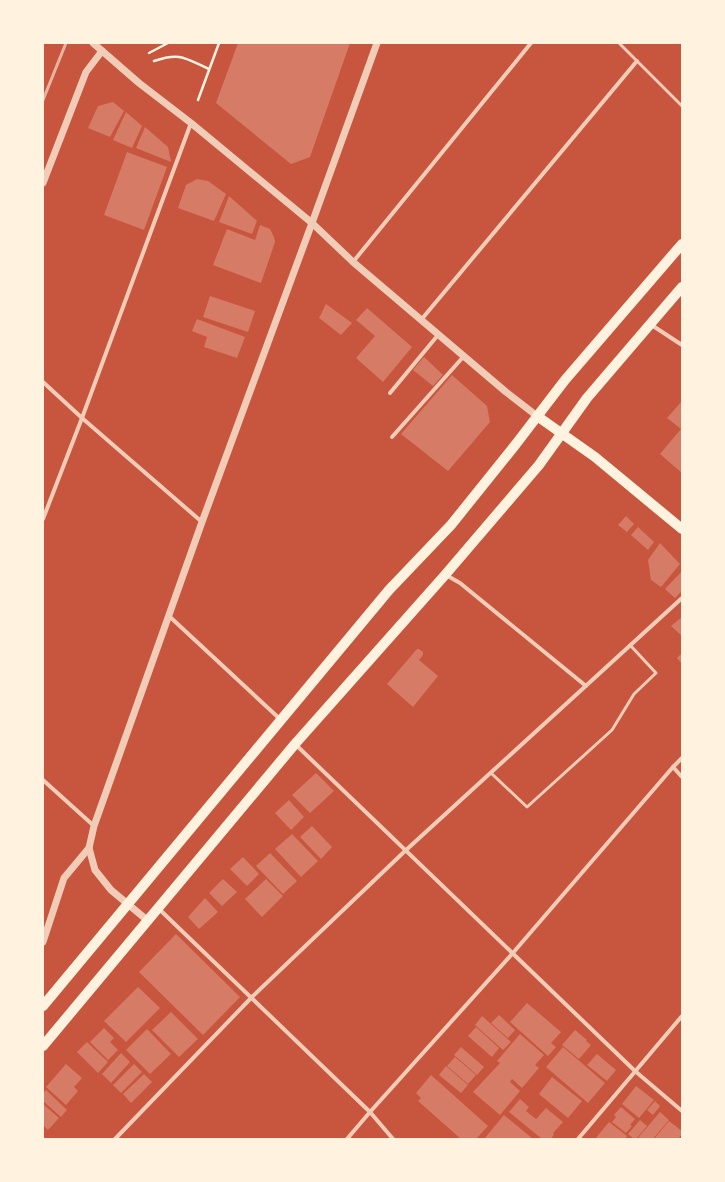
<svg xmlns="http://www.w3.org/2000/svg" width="725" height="1182" viewBox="0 0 725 1182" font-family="Commissioner,sans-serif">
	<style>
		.building { fill: #d67c66 }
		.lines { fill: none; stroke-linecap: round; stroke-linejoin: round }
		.path { stroke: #fff3e0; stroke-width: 2.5 }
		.service { stroke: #f1ccb7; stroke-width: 3 }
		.minor { stroke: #f1ccb7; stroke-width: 4 }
		.tertiary { stroke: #f1ccb7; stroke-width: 7 }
		.primary { stroke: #fff3e0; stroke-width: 10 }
		.rail { stroke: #e9b49f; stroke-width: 3 }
	</style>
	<rect width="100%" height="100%" fill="#c8553d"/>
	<!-- building -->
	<g class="building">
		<path d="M238,43H350L310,157L291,164L216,103Z"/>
		<path d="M113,102L124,111L110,137L88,128L98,106Z"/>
		<path d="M126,112L142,126L132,148L113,140Z"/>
		<path d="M145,127L168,147L171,162L136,148Z"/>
		<path d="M127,152L167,167L144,230L104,215Z"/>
		<path d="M197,179L208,181L226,194L214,221L178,208L186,185Z"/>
		<path d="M229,196L257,221L252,234L219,222Z"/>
		<path d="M260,225L270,229L274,237L275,242L261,283L213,265L227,229L255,240Z"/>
		<path d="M210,296L255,311L248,332L203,317Z"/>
		<path d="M326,304L352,323L341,335L319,318Z"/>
		<path d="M367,308L412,347L383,382L356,358L375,336L356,320Z"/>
		<path d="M197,319L245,337L237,358L204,347L207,337L192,331Z"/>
		<path d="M424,357L443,375L433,386L413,370Z"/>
		<path d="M452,375L487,406L490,422L448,471L401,434Z"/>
		<path d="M682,401V473L660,454L681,429L667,418Z"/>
		<path d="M626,516L634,524L627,532L618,525Z"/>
		<path d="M638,527L654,542L648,550L631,535Z"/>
		<path d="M660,543L680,564L661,587L651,580L648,560Z"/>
		<path d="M682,571V591L675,598L665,589Z"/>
		<path d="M682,617V636L671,626Z"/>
		<path d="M417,649H419L423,652V655L419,660L438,676L413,707L387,684Z"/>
		<path d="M682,653V664L677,658Z"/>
		<path d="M316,773L334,791L310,813L292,795Z"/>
		<path d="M289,800L304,817L291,830L275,813Z"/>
		<path d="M312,826L332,847L321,859L300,837Z"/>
		<path d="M292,834L318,861L301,877L275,849Z"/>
		<path d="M270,853L297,881L283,894L256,866Z"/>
		<path d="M243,857L259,874L247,886L230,869Z"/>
		<path d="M223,879L237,892L222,906L209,893Z"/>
		<path d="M266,879L283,896L262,917L245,899Z"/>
		<path d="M205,898L218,912L199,929L188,917Z"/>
		<path d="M176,934L240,997L203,1035L139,972Z"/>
		<path d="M138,987L160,1008L126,1042L104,1021Z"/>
		<path d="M527,1003L561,1032L551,1043L556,1047L548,1056L510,1022Z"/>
		<path d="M171,1012L198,1039L179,1057L152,1030Z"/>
		<path d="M499,1015L515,1030L508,1038L491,1023Z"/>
		<path d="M482,1016L511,1042L503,1050L475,1025Z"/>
		<path d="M476,1027L499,1048L492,1057L468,1036Z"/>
		<path d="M104,1028L114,1038L110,1042L118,1050L108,1060L90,1042Z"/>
		<path d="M147,1029L171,1054L150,1074L126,1050Z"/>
		<path d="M575,1030L587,1040L586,1041L591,1045L579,1059L562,1045Z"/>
		<path d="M520,1034L544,1055L535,1065L539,1068L522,1088L512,1079L510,1082L520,1091L500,1115L473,1092L500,1063L497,1061Z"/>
		<path d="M87,1042L108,1062L98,1073L77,1052Z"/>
		<path d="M461,1047L484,1067L477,1075L454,1055Z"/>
		<path d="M563,1047L605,1083L588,1103L546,1067Z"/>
		<path d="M121,1053L130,1062L111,1083L102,1074Z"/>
		<path d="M597,1054L616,1070L607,1081L587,1065Z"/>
		<path d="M455,1057L476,1075L468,1084L447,1066Z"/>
		<path d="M66,1064L82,1078L74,1087L78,1091L66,1105L46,1087Z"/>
		<path d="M134,1064L142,1072L121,1093L113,1085Z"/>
		<path d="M446,1066L468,1085L461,1093L439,1075Z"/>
		<path d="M144,1074L152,1082L131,1103L123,1094Z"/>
		<path d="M431,1075L488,1126L476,1139H461L418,1101L421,1098L416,1093Z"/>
		<path d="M552,1077L582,1101L568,1118L539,1094Z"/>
		<path d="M636,1086L654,1100L639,1118L622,1104Z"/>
		<path d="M46,1090L67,1110L61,1117L43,1101V1093Z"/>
		<path d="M520,1099L529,1107L526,1111L536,1119L546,1108L563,1122L553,1133L554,1134L551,1139H542L509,1112Z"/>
		<path d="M655,1101L660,1106L653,1115L647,1110Z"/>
		<path d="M43,1104L59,1118L48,1130L43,1125Z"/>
		<path d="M621,1107L635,1119L630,1125L632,1126L626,1133L612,1122L616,1117L614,1115Z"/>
		<path d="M660,1112L669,1120L653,1139H637Z"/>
		<path d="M504,1115L533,1139H484Z"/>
		<path d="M640,1120L647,1126L636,1139H634L628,1134Z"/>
		<path d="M669,1121L682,1131V1134L678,1139H654Z"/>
		<path d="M609,1122L627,1136L625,1139H595Z"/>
	</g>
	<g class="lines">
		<!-- path -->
		<g class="path">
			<path d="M149,53L168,43"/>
			<path d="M154,61C180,52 185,58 209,69"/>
			<path d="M198,100L219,43"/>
		</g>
		<!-- service -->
		<g class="service">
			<path d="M619,43L682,106"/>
			<path d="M491,773L527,807L612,730L634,694L656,673L630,645"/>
		</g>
		<!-- minor -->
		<g class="minor">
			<path d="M353,262L531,43"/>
			<path d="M421,320L637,61"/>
			<path d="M650,324L682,345"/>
			<path d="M43,382L82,418L202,522"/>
			<path d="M390,393L438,335"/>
			<path d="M392,437L464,356"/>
			<path d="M43,519L82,418L191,123"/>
			<path d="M446,575L460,583L586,686"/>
			<path d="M169,616L281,720"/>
			<path d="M295,744L635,1071L682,1111"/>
			<path d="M682,758L673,767L682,777"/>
			<path d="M43,780L94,826"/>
			<path d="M158,908L370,1112L393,1139"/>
			<path d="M115,1139L252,997L405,851L682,598"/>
			<path d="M347,1139L370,1112L512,954L673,767"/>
			<path d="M578,1139L682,1016"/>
		</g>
		<!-- tertiary -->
		<g class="tertiary">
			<path d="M93,43L139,83L191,123L312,223L353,262L506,392L537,416"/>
			<path d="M43,183L86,72L102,51"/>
			<path d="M147,920L111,890L95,870L89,848L94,826L202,522L312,223L377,43"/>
			<path d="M43,942L64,878L89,848"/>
		</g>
		<!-- primary -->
		<g class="primary">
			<path d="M537,416L595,457L682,529"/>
			<path d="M43,1006L389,590L451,525L516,444L565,380L682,244"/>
			<path d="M43,1046L295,744L445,575L539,465L587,398L682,287"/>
		</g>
		<!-- rail -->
		<path class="rail" d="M43,100L66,43"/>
	</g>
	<!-- border -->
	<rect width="725" height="1182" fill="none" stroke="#fff3e0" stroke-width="88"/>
</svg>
